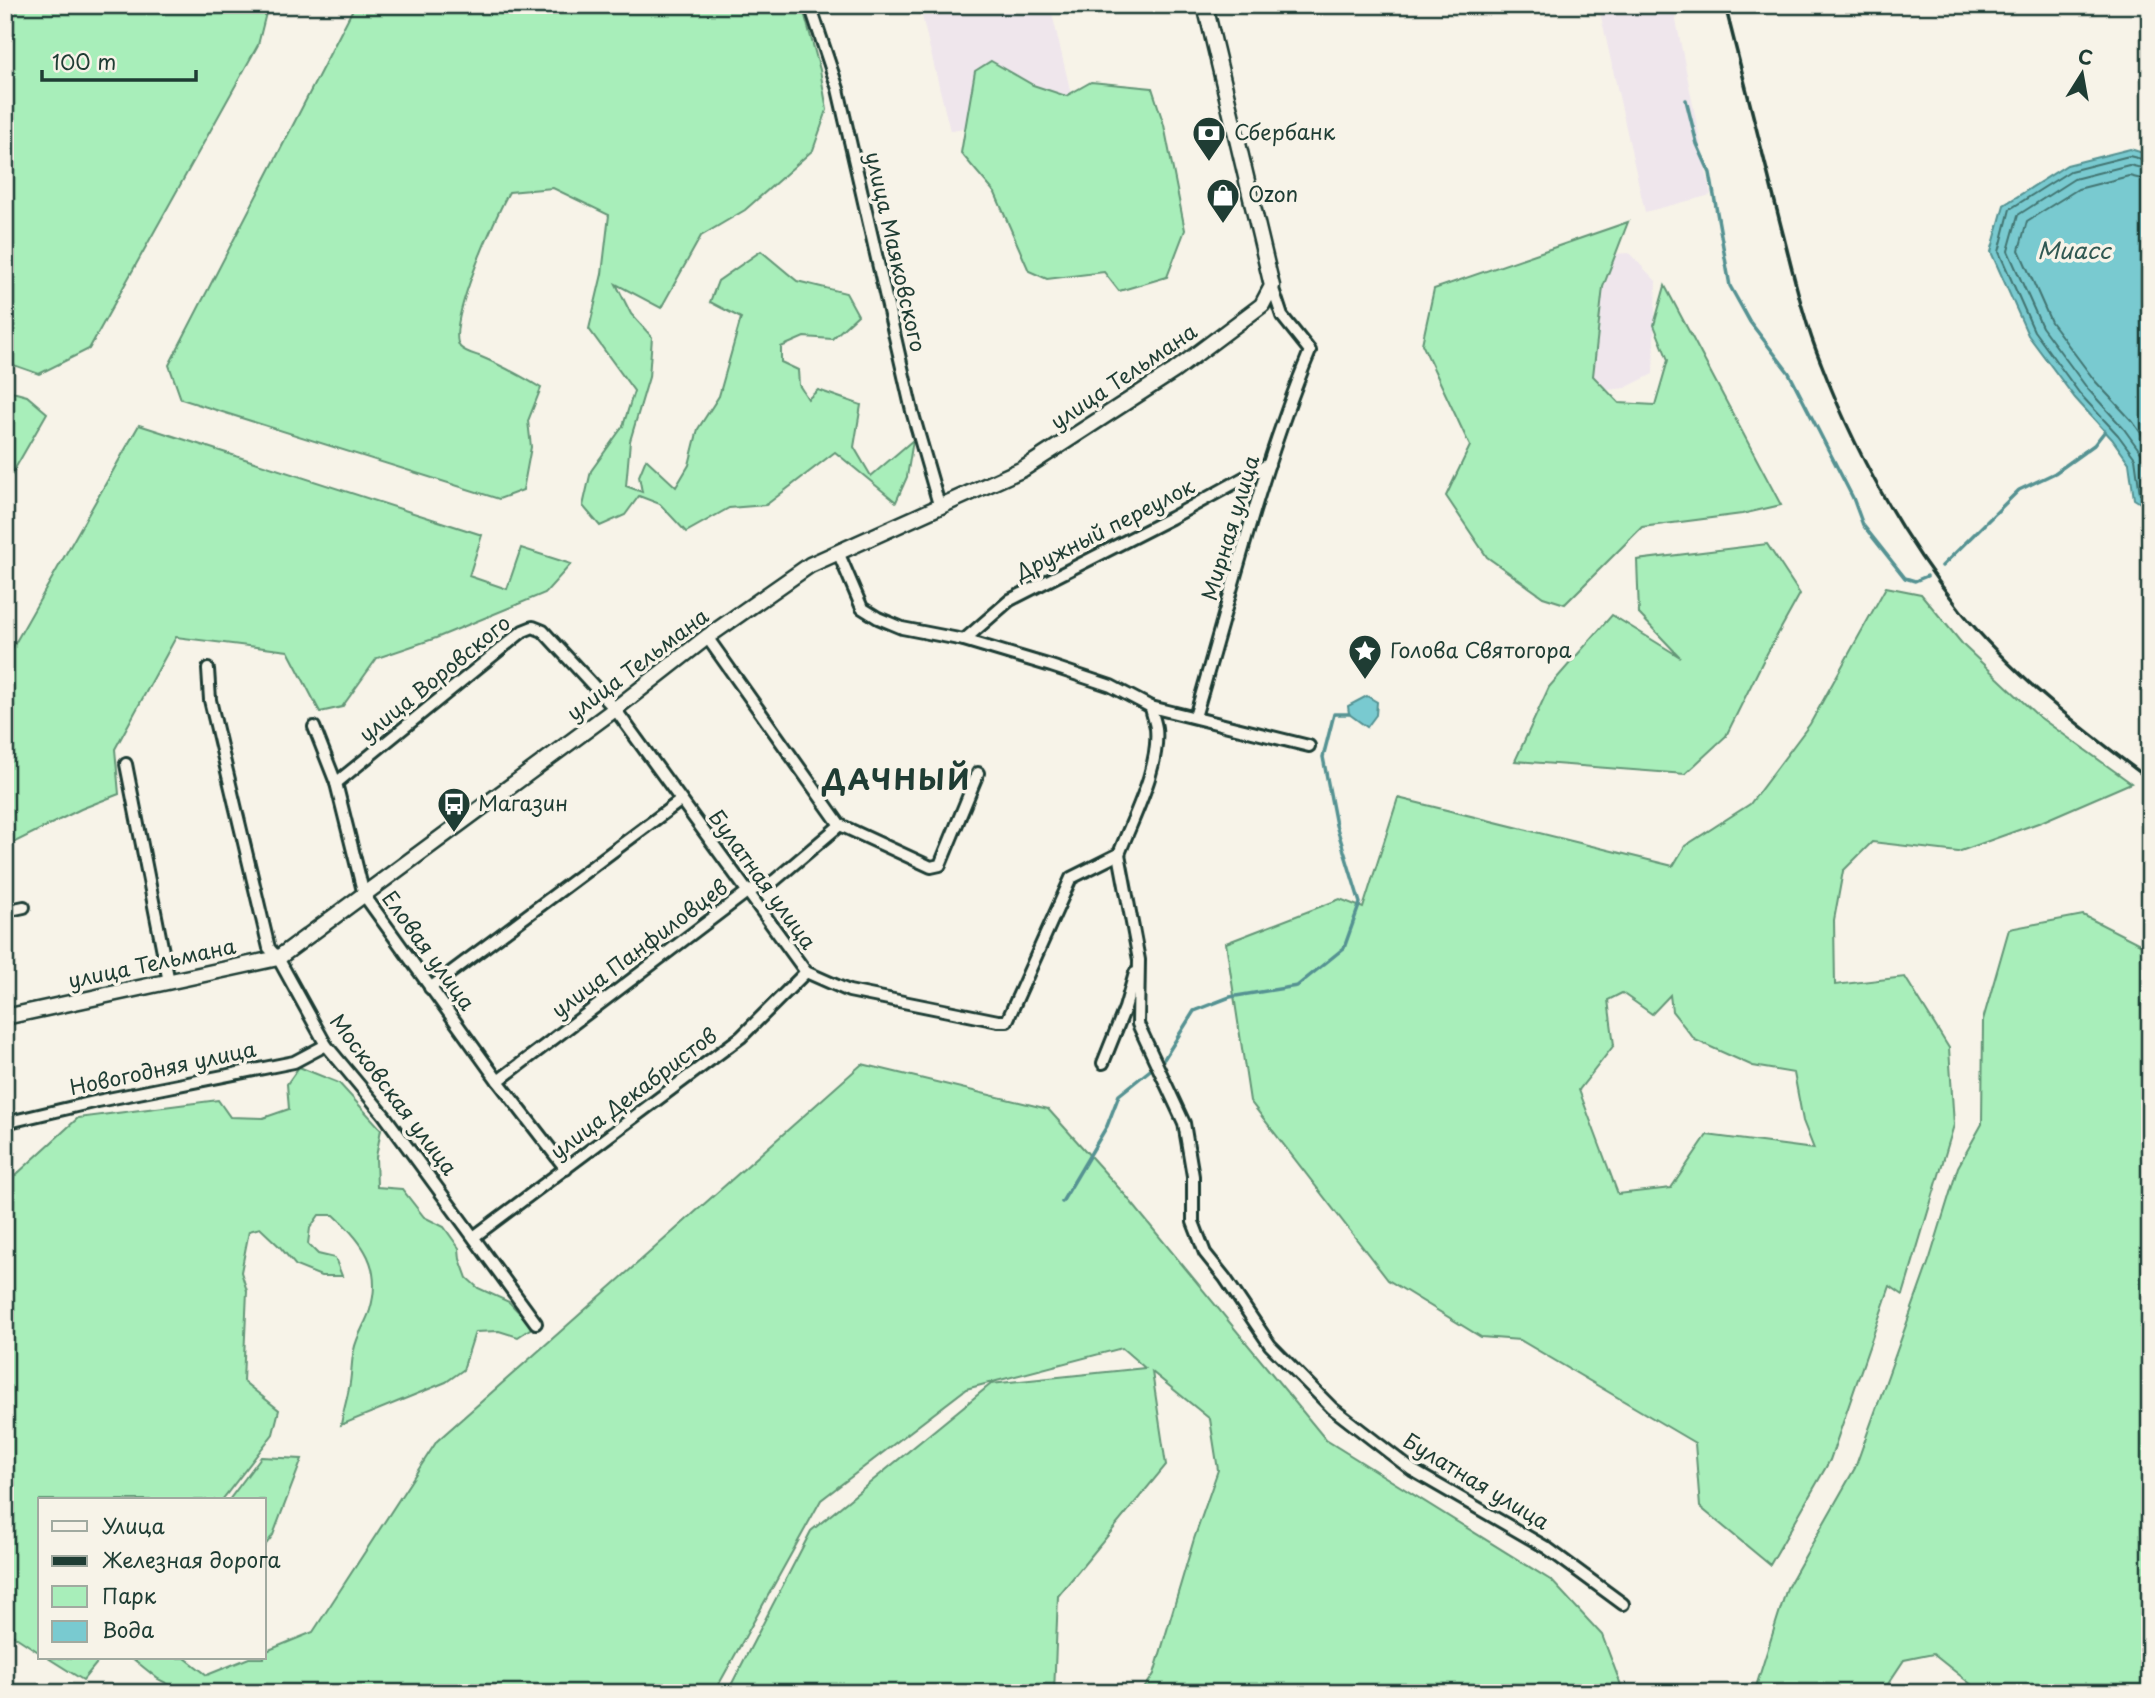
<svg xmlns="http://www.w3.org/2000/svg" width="2155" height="1698" viewBox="0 0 2155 1698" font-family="'Playpen Sans',sans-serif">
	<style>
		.built { fill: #efe6ec }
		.green { fill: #a8eeba; stroke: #649677; stroke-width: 2; fill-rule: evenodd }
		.water { fill: #79cad0; stroke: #559292; stroke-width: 2 }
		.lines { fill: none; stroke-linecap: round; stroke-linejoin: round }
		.shore { stroke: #437572; stroke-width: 2 }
		.stream { stroke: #559292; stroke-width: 3.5 }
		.street-casing { stroke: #1f3d34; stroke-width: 16 }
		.secondary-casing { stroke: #1f3d34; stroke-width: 19 }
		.street { stroke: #f7f3e8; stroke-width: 10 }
		.secondary { stroke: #f7f3e8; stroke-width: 14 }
		.rail { stroke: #1f3d34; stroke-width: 3.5 }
		.labels { text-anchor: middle; stroke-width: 7; stroke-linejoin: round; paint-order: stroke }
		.poi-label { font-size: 21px; fill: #1f3d34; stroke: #f7f3e8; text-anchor: start }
		.street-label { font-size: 21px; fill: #1f3d34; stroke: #f7f3e8 }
		.water-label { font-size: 23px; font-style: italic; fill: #315953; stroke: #f7f3e8 }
		.district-label { font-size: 28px; font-weight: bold; letter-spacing: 2px; fill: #1f3d34; stroke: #f7f3e8 }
	</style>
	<rect width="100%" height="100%" fill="#f7f3e8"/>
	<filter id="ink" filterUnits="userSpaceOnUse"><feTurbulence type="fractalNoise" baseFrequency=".0143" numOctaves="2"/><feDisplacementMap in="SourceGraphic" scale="14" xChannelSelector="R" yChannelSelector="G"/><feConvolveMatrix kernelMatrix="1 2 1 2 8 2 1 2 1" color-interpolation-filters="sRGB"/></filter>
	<g filter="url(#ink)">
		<!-- built -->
		<g class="built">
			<path d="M950,5H1050L1073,102L950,131L921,12Z"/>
			<path d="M1519,5H1673L1711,195L1645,212L1600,12Z"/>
			<path d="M1629,253L1656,281L1653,374L1625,388L1600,391L1584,371L1593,296L1611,254Z"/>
		</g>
		<!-- green -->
		<g class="green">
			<path d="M5,5H268L258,45L89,349L39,374L5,362Z"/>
			<path d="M355,5H799L805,16L820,70L827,110L813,150L745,210L701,236L661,308L616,284L631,314L652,337L649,377L630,441L626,486L642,492L639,476L646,459L676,487L689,465L698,429L719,396L741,318L710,302L718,281L761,251L797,281L846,293L858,315L832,339L804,337L781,347V362L798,370L799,385L808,399L818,390L861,405L854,447L871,476L913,440L907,477L896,502L835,452L766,505L729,508L686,532L660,504L639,496L625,515L600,526L583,506L591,471L623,426L634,391L589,329L602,274L609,215L553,188L509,192C496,215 445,327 460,347C465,352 473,354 479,356C501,365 521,376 541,388L528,421L531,447L523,490L499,499L181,399L169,365Z"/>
			<path d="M991,61L1033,85L1066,96L1091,82L1152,88L1164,125L1185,230L1167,277L1119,291L1104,272L1047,279L1029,271L995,193L961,153L975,71Z"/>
			<path d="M1628,222L1603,287L1593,376L1619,403L1655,405L1668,360L1654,325L1665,286L1781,505L1742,514L1642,527L1565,604L1543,597L1487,557L1446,496L1470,446L1422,344L1434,289Z"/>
			<path d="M5,390L27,396L47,413L5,486Z"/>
			<path d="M139,425L482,535L469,576L507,589L521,548L571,564L545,593L436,638L377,658L342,707L320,712L288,651L176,637L115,749L119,794L81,809L5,847V661Z"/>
			<path d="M1767,544L1800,594L1764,659L1726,736L1685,774L1515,761L1549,687L1612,615L1680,657L1639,614L1637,560Z"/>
			<path d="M1886,587L1921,594L1964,646L2038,716L2131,783L2041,822L1958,852L1872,842L1843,871L1834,920L1835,985L1905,977L1949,1048L1954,1125L1903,1295L1890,1286L1830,1460L1770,1565L1700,1507L1695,1443L1520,1340L1481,1337L1388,1280L1250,1101L1226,943L1340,899L1363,908L1398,798L1673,866L1685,846L1750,804L1810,724ZM1622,993L1652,1014L1670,995L1672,1011L1695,1040L1753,1066L1794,1073L1803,1121L1814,1149L1707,1135L1671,1188L1618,1194L1579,1090L1614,1045L1608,1000Z"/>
			<path d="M2083,915L2150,949V1693H1982L1933,1654L1904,1660L1882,1693H1754L1787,1588L1855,1468L1930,1258L1958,1167L1982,1124L1983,1020L2009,929Z"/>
			<path d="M862,1064L1048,1109L1126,1196L1326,1440L1552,1581L1602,1635L1624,1693H1141L1154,1674L1194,1539L1218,1470L1210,1419L1152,1372L1166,1465L1058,1596L1054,1693H727L811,1531L991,1384L1145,1368L1122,1348L966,1389L821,1500L714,1693H185L158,1679L132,1658H185L207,1675L249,1658H264V1652L313,1632L437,1441Z"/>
			<path d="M299,1067L339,1083L381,1129L376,1157L377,1187L402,1189L424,1217L444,1227L459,1248L460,1259L467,1278L478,1288L509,1302L533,1327L518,1337L499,1331L475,1332L463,1370L446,1382L341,1425C343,1411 347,1400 349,1388C352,1375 351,1362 354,1350C357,1335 366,1323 370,1310C383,1267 363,1242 334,1215H319L310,1228L308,1244L318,1254L335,1258L342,1276H321L296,1266L280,1247L260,1228L249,1231L241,1272L247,1291L243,1381L279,1410L273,1434L222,1500H40V1653L5,1630V1185L78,1118L218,1100L230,1117L263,1118L289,1109L287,1084Z"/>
			<path d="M261,1457L302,1459L273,1535L264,1547V1500H229Z"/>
			<path d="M48,1658H101L83,1680Z"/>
		</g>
		<!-- water -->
		<g class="water">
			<path d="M2130,149L2150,155V509L2134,499L2129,463L2112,439L2075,398L2028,335L1991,252L2004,205L2067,165Z"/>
			<path d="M1367,696L1377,702L1376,715L1367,727L1349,714L1348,706Z"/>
		</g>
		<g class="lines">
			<!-- shore -->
			<g class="shore">
				<path d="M2150,161L2129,156L2070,171L2010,209L1999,252L2034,331L2080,394L2118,435L2135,458L2140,494L2150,501"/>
				<path d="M2150,170L2129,165L2074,179L2018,215L2008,251L2042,327L2087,388L2124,429L2142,454L2150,490"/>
				<path d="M2150,181L2129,176L2078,189L2027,221L2019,250L2051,322L2095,381L2133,422L2150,446"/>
			</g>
			<!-- stream -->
			<g class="stream">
				<path d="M1686,100L1697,144L1710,173L1730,286L1750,322L1789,373L1853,498L1863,525L1905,578L1915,581L1927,576"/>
				<path d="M1942,566L2019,490L2055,473L2094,445L2105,431"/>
				<path d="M1062,1202L1107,1126L1119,1095L1164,1059L1194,1011L1230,997L1297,986L1344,948L1360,903L1336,825L1323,757L1334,714H1349"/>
			</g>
			<defs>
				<g id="street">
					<path d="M810,5L838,89L912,411L940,508"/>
					<path d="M838,552L862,608L878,618L902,628L964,640L1051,666L1111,686L1151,707L1309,746"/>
					<path d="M707,637L840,825L931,867L940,865L978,773"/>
					<path d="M964,640L1010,600L1171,518L1269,464"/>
					<path d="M208,669L210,700L269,948L278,958L326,1045L384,1115L536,1323"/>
					<path d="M1195,717C1231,595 1261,469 1310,351L1282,316L1272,286"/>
					<path d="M314,727L336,783L364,895L498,1081L566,1169"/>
					<path d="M126,764L169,982"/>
					<path d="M336,783L523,631L533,627L543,631L615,709L806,972L849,991L998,1021H1007L1071,878L1119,854C1133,817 1160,768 1156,728C1155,721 1152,714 1151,707"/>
					<path d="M1119,854L1139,960L1138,1024L1184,1123L1193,1176V1222L1205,1253L1225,1278L1270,1345L1332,1408L1412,1470L1547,1548L1623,1604"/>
					<path d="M5,911L24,907"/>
					<path d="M430,988L680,801"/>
					<path d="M1103,1063L1125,1008L1135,973"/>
					<path d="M498,1081L747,892L774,881L840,825"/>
					<path d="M5,1123L98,1101L294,1062L326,1045"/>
					<path d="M475,1236L741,1037L806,972"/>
				</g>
				<path id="secondary" d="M5,1017L278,958L615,709L707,637L810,565L1023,469L1174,371L1262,305L1272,286L1205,5"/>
			</defs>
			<!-- street casing -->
			<use href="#street" class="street-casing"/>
			<!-- secondary casing -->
			<use href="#secondary" class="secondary-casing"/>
			<!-- street -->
			<use href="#street" class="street"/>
			<!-- secondary -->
			<use href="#secondary" class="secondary"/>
			<!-- rail -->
			<path class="rail" d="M1725,5C1744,79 1762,152 1781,226C1793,272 1803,319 1821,363C1855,452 1901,536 1961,611C2014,677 2083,729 2150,780"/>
		</g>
	</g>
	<!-- icons -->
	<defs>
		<symbol id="bank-pin" viewBox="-11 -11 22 30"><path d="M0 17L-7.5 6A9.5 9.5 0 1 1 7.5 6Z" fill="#1f3d34" stroke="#f7f3e8"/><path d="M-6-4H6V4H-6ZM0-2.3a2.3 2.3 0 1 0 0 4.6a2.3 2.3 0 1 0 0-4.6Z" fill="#fff"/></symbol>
		<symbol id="shop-pin" viewBox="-11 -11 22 30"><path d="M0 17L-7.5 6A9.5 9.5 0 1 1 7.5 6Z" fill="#1f3d34" stroke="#f7f3e8"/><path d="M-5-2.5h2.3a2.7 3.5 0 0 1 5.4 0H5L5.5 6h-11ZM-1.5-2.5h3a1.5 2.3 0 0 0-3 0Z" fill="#fff"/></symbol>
		<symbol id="sight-pin" viewBox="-11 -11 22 30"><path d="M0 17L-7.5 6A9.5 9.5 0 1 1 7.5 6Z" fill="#1f3d34" stroke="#f7f3e8"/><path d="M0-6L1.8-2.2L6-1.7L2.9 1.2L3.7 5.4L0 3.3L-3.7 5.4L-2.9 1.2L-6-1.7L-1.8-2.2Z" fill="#fff"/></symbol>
		<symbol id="bus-pin" viewBox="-11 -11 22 30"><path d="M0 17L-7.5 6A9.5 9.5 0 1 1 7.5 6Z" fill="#1f3d34" stroke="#f7f3e8"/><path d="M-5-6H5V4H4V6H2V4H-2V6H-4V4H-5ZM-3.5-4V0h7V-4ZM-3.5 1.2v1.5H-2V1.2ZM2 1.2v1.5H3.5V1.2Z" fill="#fff"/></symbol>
	</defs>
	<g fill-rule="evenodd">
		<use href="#bank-pin" x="1190" y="114" width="38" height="52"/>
		<use href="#shop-pin" x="1204" y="176" width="38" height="52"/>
		<use href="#sight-pin" x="1346" y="632" width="38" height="52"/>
		<use href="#bus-pin" x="435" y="785" width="38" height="52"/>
	</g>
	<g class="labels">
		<!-- poi labels -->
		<g class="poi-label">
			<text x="1234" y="140">Сбербанк</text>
			<text x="1248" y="202">Ozon</text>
			<text x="1390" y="658">Голова Святогора</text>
			<text x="478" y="811">Магазин</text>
		</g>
		<!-- street labels -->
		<g class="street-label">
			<text transform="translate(895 252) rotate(77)" y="7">улица Маяковского</text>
			<text transform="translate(1124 377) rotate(-34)" y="7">улица Тельмана</text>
			<text transform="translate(1231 528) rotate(-73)" y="7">Мирная улица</text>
			<text transform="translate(1105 530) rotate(-27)" y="7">Дружный переулок</text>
			<text transform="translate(638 665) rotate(-37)" y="7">улица Тельмана</text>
			<text transform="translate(435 679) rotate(-39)" y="7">улица Воровского</text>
			<text transform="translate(762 880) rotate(54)" y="7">Булатная улица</text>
			<text transform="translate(640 949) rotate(-37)" y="7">улица Панфиловцев</text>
			<text transform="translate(428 951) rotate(54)" y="7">Еловая улица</text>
			<text transform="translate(152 964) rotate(-12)" y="7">улица Тельмана</text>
			<text transform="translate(163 1069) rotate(-12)" y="7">Новогодняя улица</text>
			<text transform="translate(634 1094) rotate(-37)" y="7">улица Декабристов</text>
			<text transform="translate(393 1095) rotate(53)" y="7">Московская улица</text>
			<text transform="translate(1476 1482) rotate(31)" y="7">Булатная улица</text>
		</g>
		<!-- water labels -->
		<g class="water-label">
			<text x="2074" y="259">Миасс</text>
		</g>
		<!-- district labels -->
		<g class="district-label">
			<text x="897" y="790">ДАЧНЫЙ</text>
		</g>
	</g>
	<!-- margin -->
	<rect width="2155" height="1698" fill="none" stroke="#f7f3e8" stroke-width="28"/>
	<rect x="14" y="14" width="2127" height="1670" fill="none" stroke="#1f3d34" stroke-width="2.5" filter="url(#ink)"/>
	<!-- legend -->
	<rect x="38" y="1498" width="228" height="161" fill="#f7f3e8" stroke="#a1aaa0" stroke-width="2"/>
	<rect x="52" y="1521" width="35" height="10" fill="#f7f3e8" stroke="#a1aaa0" stroke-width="2"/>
	<text x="102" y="1534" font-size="21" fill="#1f3d34">Улица</text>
	<rect x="52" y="1556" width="35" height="10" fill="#1f3d34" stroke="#a1aaa0" stroke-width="2"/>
	<text x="102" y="1568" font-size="21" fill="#1f3d34">Железная дорога</text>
	<rect x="52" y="1586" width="35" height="21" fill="#a8eeba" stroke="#a1aaa0" stroke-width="2"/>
	<text x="102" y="1604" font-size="21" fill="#1f3d34">Парк</text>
	<rect x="52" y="1621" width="35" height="21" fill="#79cad0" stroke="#a1aaa0" stroke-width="2"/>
	<text x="102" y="1638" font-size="21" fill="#1f3d34">Вода</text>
	<!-- north arrow -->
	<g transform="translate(2082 74) rotate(11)" stroke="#f7f3e8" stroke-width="5" paint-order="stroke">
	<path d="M0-5L12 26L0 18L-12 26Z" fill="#1f3d34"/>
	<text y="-10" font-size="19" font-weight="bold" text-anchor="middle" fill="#1f3d34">С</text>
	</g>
	<!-- scale -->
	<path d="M42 70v10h154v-10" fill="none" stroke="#1f3d34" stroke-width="3.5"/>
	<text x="52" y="70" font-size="21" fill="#1f3d34" stroke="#f7f3e8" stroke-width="5" paint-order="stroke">100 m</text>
</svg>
